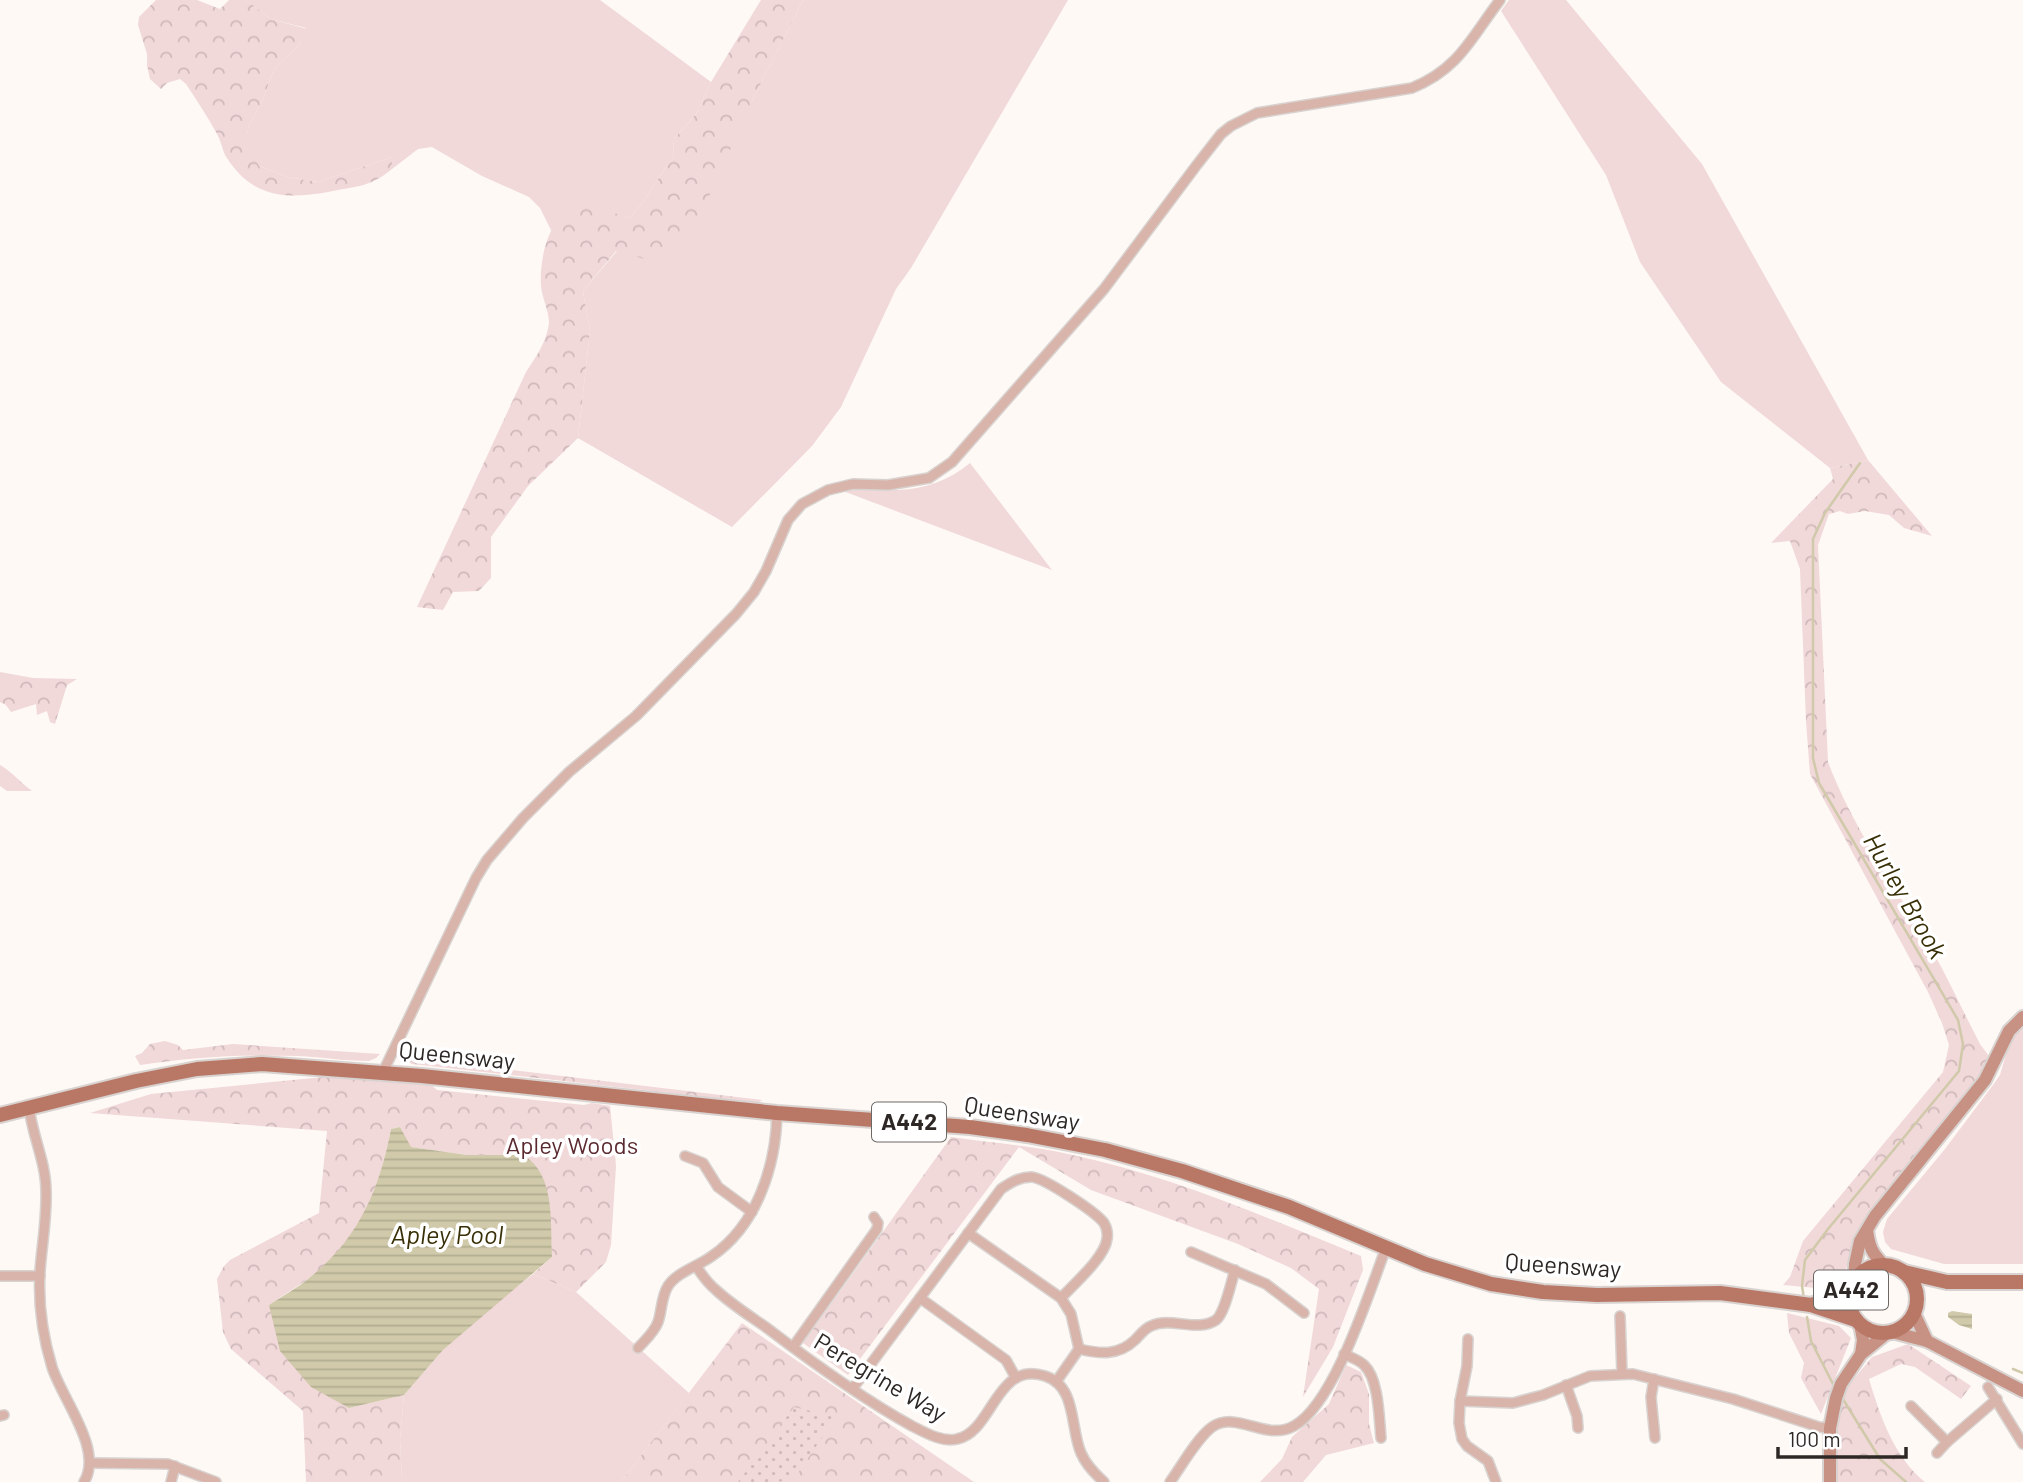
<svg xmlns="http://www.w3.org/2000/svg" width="2023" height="1482" viewBox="0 0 2023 1482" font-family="Barlow,sans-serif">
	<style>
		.grass { fill: #f1d8d9 }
		.forest { fill: url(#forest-crowns) }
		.park { fill: url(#park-dots) }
		.water { fill: url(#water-rules) }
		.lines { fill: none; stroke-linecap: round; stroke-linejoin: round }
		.stream { stroke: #d0c9aa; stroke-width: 2.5 }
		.street-casing { stroke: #d8d3d0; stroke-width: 12 }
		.secondary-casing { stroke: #d8d3d0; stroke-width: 16 }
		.primary-casing { stroke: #d8d3d0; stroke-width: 18 }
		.street { stroke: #d9b4aa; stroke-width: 9 }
		.secondary { stroke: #c79183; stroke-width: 12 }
		.primary { stroke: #b97766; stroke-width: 14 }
		.labels { text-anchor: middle; stroke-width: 7; stroke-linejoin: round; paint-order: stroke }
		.shield { fill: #fff; stroke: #6c6866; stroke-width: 2 }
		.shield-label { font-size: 23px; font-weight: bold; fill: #2d2825 }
		.street-label { font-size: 24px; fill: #2d2825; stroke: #fff }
		.park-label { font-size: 24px; fill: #5b2a30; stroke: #fff }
		.water-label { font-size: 26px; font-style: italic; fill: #393007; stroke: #fff }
	</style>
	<defs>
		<pattern id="forest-crowns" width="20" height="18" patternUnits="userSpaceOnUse" patternTransform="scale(1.75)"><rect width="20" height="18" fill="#f1d8d9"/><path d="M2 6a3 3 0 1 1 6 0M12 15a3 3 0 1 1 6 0" fill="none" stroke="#cfb9ba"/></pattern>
		<pattern id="park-dots" width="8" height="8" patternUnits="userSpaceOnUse" patternTransform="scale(1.75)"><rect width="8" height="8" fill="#f1d8d9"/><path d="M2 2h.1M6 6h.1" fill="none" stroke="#cfb9ba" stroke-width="1.8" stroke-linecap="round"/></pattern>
		<pattern id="water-rules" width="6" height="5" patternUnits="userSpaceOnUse" patternTransform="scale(1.75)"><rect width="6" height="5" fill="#d0c9aa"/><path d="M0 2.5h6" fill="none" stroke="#b3ad92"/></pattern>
	</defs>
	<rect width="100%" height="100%" fill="#fef9f5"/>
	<!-- grass -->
	<g class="grass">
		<path d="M246,0H600L711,82L696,114L674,139L673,159C656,178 648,201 629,218L603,211L564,214L552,232L540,208L529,197L482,176L432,147L418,149L392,169V157L317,182L288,177L259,166L246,142L248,128L263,99L274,69L300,44L306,28L271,19Z"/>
		<path d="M803,0H1068L911,268L896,289L841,407L812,446L732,527L578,438L590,331L583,291L617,251L752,101Z"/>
		<path d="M1509,0H1566L1702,164L1868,460L1830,468L1721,382L1640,262L1606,175L1501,11Z"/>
		<path d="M970,463L1052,570L843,491C862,486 880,490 899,490C925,489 950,480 970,463Z"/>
		<path d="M2023,1024V1264H1944L1891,1249L1885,1242L1883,1232L1887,1219L1945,1149L1993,1085L2000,1075L2009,1044Z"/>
		<path d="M533,1274L576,1292L689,1393L621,1482H404L402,1479L400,1440L404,1395L443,1350L500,1300Z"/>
	</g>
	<!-- forest -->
	<g class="forest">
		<path d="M156,0H197L220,9L229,0H246L271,19L307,29L300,44L274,69L263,99L248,128L247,142L259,166L288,177L317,182L392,157V169C369,188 356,186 328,192C283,200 251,197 225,155C222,148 221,141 217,134C208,117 197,101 186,84L180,79L167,83L161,89L150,79L147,65V54L138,25L139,17Z"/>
		<path d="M761,0H803L752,101L701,214L678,241L645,259L616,251L583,291L590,331L578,438L528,486L491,537V578L479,591L453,592L443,610L417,607L526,372C536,357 547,341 549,323C549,310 542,298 541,286C539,259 549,210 582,206C596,205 616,214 629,218C648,201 656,178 673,159L674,139L696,114L711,82Z"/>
		<path d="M1868,460L1932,536L1904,528L1889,515L1865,511L1848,514L1840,511L1829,514L1818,545L1828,762C1852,826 1892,881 1926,940C1946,973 1962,1010 1980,1044L1991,1059L1972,1095L1853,1247L1843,1278L1836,1284L1816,1288L1783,1285L1790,1277L1803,1241L1943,1072L1949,1045L1942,1023L1928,992L1810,774L1806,721L1800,569L1790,541L1771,543L1833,479L1830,468Z"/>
		<path d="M0,672L33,678L77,679L67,685L55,724L50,722L47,711L37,715L36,704L11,712L6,705L0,702Z"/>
		<path d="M0,765C11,771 21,783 32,791H7L0,786Z"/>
		<path d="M165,1041L178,1045L183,1050L233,1044L380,1054L376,1058L369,1061C345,1061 322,1057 298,1056C245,1054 192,1057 140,1065L135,1056L142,1053L150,1044Z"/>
		<path d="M403,1057L762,1100L758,1103L421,1065L412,1064Z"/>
		<path d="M334,1076L430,1084L437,1090L584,1105L592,1103L610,1106L616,1166L611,1245L606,1262L576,1292L533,1274L552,1257L538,1169L522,1155H467L410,1147L400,1127L391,1129C384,1168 371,1207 349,1240C330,1268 297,1286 269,1305L349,1408L404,1395L400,1440L402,1479L404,1482H306L303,1411L231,1349L223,1332L217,1279L224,1266L230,1260L319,1213L327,1131L90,1113L151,1094Z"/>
		<path d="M951,1137C990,1143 1030,1145 1068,1154C1170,1175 1265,1217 1361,1256L1363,1270L1333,1347L1303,1397L1319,1289L1291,1268L1238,1244L1091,1190L1019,1147L848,1375L803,1343Z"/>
		<path d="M1787,1313L1839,1326L1851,1338L1821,1414L1801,1378L1804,1363L1789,1333Z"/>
		<path d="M742,1323L974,1482H621Z"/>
		<path d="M1908,1344L1971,1386L1961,1399L1915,1367L1901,1364L1869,1379C1880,1416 1894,1457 1925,1482H1838V1460L1830,1428L1848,1386L1872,1357Z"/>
		<path d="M1346,1365L1361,1372L1369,1394V1424L1374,1443L1326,1455L1303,1482H1260L1282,1459L1292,1437L1329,1404Z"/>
	</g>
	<!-- park -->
	<path class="park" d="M794,1407L836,1417L796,1476L779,1482H738Z"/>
	<!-- water -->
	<g class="water">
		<path d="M400,1127L411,1147L467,1155H523C556,1174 550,1223 552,1257L443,1350L404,1395L349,1408L311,1387L280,1351L269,1305C284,1295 301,1286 314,1274C360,1236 380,1187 391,1129Z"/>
		<path d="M1952,1311L1972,1314V1329L1959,1325L1948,1317V1313Z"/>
	</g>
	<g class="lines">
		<!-- stream -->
		<g class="stream">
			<path d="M1804,1299L1802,1286L1805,1260L1828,1229L1959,1071L1963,1044L1958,1020L1819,783L1813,758V539L1825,513L1860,463"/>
			<path d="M1807,1317L1811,1341L1835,1388"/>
			<path d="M2013,1369L2023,1373"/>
			<path d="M1841,1396L1880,1459L1906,1482"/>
		</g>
		<defs>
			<g id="street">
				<path d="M383,1072L476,878L487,860L523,818L569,772L636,716L736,614L754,592L766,571L788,520L802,504L828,490L853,484L888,485L929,478L952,462L1104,289L1196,166L1221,134L1231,126L1257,113L1412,88C1459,69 1471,38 1500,0"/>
				<path d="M29,1107C32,1135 46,1162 46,1191C47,1218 42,1244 40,1271C38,1303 43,1337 52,1367C62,1399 104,1450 84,1482"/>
				<path d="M685,1156L703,1163L718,1187L752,1212"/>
				<path d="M968,1233L1061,1298L1071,1314L1079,1349"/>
				<path d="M1191,1252L1266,1284L1304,1313"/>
				<path d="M696,1266C702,1275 707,1283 716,1290C731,1304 750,1316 767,1328C813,1363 861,1398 912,1426C924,1432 943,1443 957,1439C993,1432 996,1360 1045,1376C1077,1386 1070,1428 1081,1453C1086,1465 1095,1474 1104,1482"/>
				<path d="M0,1276H40"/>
				<path d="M920,1298L1006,1360L1016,1378"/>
				<path d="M1620,1316L1622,1373"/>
				<path d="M1468,1339L1467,1366L1460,1401L1459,1423L1462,1439L1467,1446L1488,1461L1496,1482"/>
				<path d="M793,1347L877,1229L878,1223L874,1217"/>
				<path d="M638,1348C645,1340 654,1333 658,1322C662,1311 661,1297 668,1286C677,1272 699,1266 712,1256C757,1225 776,1166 777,1113"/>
				<path d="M1344,1354C1350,1357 1359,1360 1364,1365C1379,1379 1379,1418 1381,1438"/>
				<path d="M1654,1379L1651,1397L1655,1438"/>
				<path d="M1056,1382L1079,1349C1100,1354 1118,1356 1135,1340C1140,1335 1145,1328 1151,1326C1171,1316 1197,1333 1216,1320C1225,1313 1231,1282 1235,1270"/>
				<path d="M1566,1385L1577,1416L1578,1428"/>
				<path d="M1988,1387L2023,1444"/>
				<path d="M853,1388L1001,1189C1010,1183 1019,1177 1031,1177C1043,1177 1096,1212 1104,1223C1107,1228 1108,1233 1107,1239C1105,1257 1074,1284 1061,1298"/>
				<path d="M1460,1401L1513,1403L1543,1395L1590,1376L1633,1374L1733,1399L1819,1427L1830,1428"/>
				<path d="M1911,1406L1947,1442"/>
				<path d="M0,1416L4,1415"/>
				<path d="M1937,1453L1947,1442L1997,1399"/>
				<path d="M90,1463L168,1464L216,1482"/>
				<path d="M171,1482L175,1466"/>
				<path d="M1170,1482C1181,1467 1197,1438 1212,1427C1238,1410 1265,1442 1294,1426C1335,1403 1369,1292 1386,1248"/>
			</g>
			<g id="secondary">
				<path d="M1867,1230C1869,1246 1872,1254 1884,1265"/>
				<path d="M1854,1282L1855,1264L1860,1241L1875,1216L1985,1080L2009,1031L2023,1017"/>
				<path d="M1914,1313L1927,1341"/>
				<path d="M1860,1324L1863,1340L1861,1354"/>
				<path d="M1892,1332L1927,1341L2023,1391"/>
				<path d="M1830,1482V1428L1836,1398L1841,1384L1861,1354L1887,1333"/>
			</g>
			<g id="primary">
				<path d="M0,1115L136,1081L197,1069L262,1064L422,1076L777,1113L970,1127L1027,1135L1105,1150L1182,1171L1289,1207L1425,1264L1491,1284L1543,1292L1597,1295L1720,1293L1811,1305L1856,1320"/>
				<circle cx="1883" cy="1299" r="34"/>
				<path d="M1904,1272L1947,1282H2023"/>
				<path d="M1811,1305L1834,1297L1851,1288"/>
			</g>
		</defs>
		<!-- street casing -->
		<use href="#street" class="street-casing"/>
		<!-- secondary casing -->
		<use href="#secondary" class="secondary-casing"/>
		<!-- primary casing -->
		<use href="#primary" class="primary-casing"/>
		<!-- street -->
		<use href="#street" class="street"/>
		<!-- secondary -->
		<use href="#secondary" class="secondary"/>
		<!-- primary -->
		<use href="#primary" class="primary"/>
	</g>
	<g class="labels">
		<!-- shield labels -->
		<g class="shield">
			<rect x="872" y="1102.5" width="74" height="39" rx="5"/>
			<rect x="1814" y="1270.5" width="74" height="39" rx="5"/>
		</g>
		<g class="shield-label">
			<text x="909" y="1130">A442</text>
			<text x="1851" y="1298">A442</text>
		</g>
		<!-- street labels -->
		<g class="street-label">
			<text transform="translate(457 1056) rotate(6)" y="8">Queensway</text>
			<text transform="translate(1022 1114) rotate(9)" y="8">Queensway</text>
			<text transform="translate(1563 1266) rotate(4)" y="8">Queensway</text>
			<text transform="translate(880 1378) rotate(31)" y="8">Peregrine Way</text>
		</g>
		<!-- park labels -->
		<g class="park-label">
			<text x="572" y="1154">Apley Woods</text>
		</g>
		<!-- water labels -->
		<g class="water-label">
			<text transform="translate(1905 896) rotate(60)" y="9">Hurley Brook</text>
			<text x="447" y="1244">Apley Pool</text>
		</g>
	</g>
	<!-- scale -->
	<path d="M1778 1447v10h128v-10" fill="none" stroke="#2d2825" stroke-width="3.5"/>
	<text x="1788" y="1447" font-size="21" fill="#2d2825" stroke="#ffffff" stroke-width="5" paint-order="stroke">100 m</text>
</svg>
